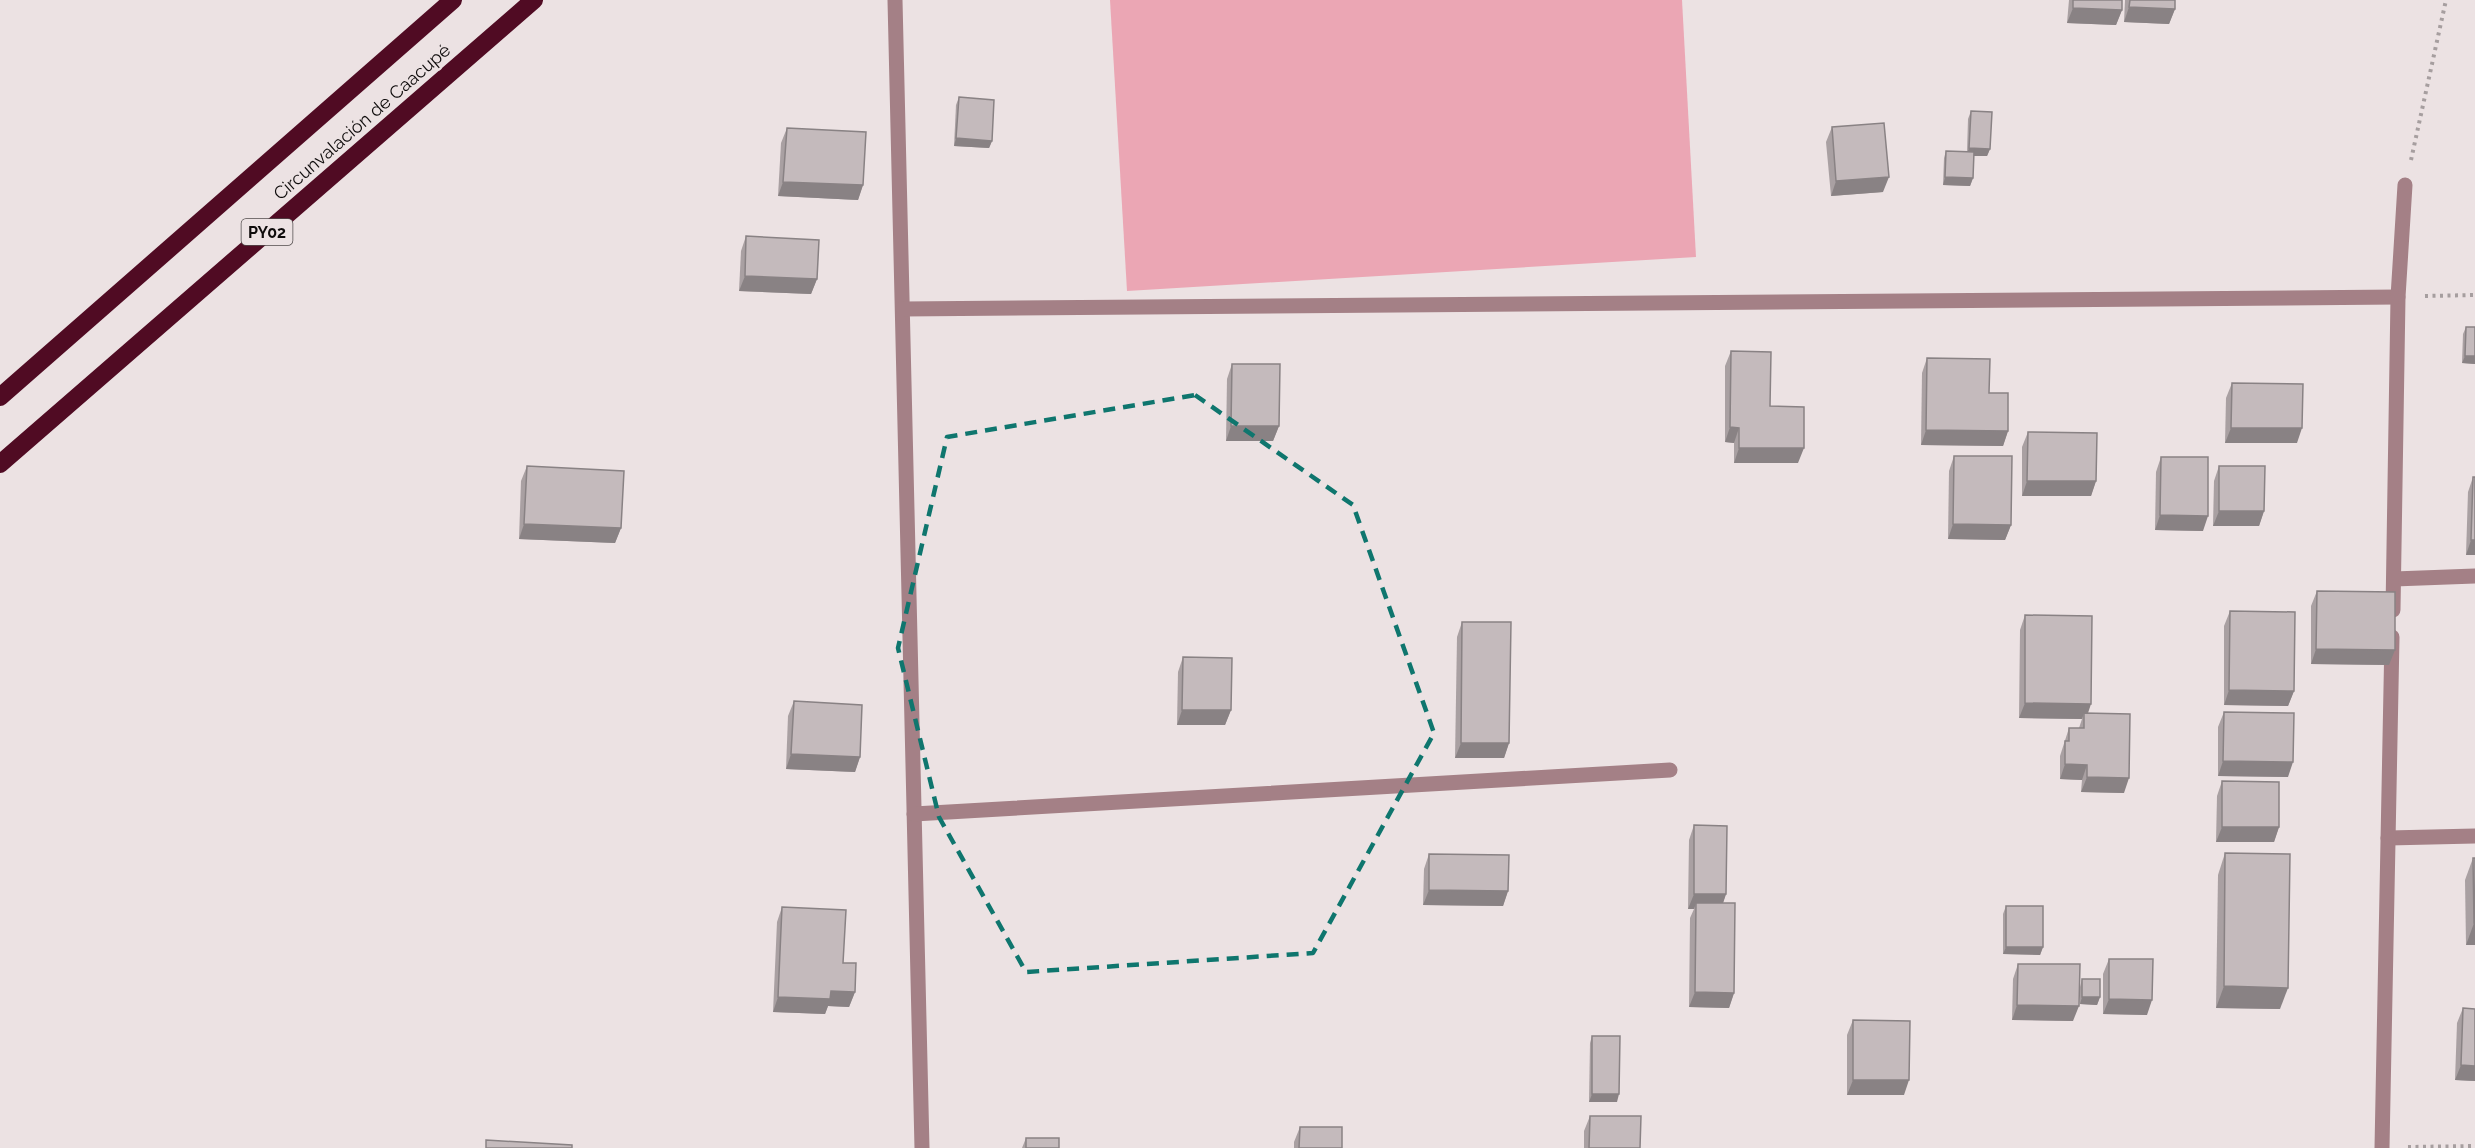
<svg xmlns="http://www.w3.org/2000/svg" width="2475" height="1148" viewBox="0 0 2475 1148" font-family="Raleway,sans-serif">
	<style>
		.green { fill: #eba6b4 }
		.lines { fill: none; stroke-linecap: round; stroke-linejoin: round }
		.path { stroke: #a69e9f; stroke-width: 4; stroke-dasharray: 3 4.5; stroke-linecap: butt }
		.minor { stroke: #a48086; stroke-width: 15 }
		.highway { stroke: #500b23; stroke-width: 18 }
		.wall { fill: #a9a0a2 }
		.shaded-wall { fill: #898284 }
		.building { fill: #c4babc; stroke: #898284; stroke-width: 1.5 }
		.marked { fill: none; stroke: #0f766e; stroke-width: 4.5; stroke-dasharray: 12 8; stroke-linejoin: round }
		.labels { text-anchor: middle; stroke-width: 4.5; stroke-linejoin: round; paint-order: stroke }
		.shield { fill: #ece2e3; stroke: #514c4c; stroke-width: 1.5 }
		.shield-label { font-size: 16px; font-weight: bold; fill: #0e0b0b }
		.street-label { font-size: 18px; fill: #0e0b0b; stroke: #ece2e3 }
	</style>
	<rect width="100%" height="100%" fill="#ece2e3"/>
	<!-- green -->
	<path class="green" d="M1110,0H1682L1696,257L1127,291Z"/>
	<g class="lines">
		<!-- path -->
		<g class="path">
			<path d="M2411,160L2446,0"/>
			<path d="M2425,296L2475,295"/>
			<path d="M2408,1147L2475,1146"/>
		</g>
		<!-- minor -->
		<g class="minor">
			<path d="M895,0L922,1148"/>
			<path d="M903,309L2398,297"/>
			<path d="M2394,579L2475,576"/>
			<path d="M2393,610L2398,297L2405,185"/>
			<path d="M914,814L1670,770"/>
			<path d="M2388,838L2475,836"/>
			<path d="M2382,1148L2392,637"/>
		</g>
		<!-- highway -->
		<g class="highway">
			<path d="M0,397L453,0"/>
			<path d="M0,464L534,0"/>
		</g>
	</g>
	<!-- wall -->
	<g class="wall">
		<path d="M2069,0H2122V10L2116,25L2067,23Z"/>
		<path d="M2125,0H2175V9L2169,24L2124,22Z"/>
		<path d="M959,97L992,141L989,148L954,146L956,105Z"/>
		<path d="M1971,111L1990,149L1987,156H1974L1973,178L1970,186L1943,185L1944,158L1946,151L1967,152L1968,119Z"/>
		<path d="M1832,127L1883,192L1831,196L1826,142Z"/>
		<path d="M787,128L863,185L858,200L778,196L781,143Z"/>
		<path d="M746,236L817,279L811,294L739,291L741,251Z"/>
		<path d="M2466,327L2475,364L2462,363L2463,334Z"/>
		<path d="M1731,351L1770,406L1798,463H1734V443L1725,442V366Z"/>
		<path d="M1927,358L1989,393L2008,431L2003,446L1921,445L1922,373Z"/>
		<path d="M1232,364L1279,426L1273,441H1226L1227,379Z"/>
		<path d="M2232,383L2297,443H2225L2226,398Z"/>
		<path d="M2028,432L2096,481L2091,496H2022V447Z"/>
		<path d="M1954,456L2011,525L2005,540L1948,539L1949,471Z"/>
		<path d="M2161,457L2203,531L2155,530L2156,472Z"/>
		<path d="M527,466L621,528L615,543L519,539L521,481Z"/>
		<path d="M2219,466L2264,511L2259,526H2213L2214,481Z"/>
		<path d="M2473,477L2475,555H2466L2468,492Z"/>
		<path d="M2317,591L2389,665L2311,664V606Z"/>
		<path d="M2230,611L2294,691L2288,706L2224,705V626Z"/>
		<path d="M2025,615L2088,713L2124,793L2081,792L2082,780L2060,779V756L2069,728H2079L2082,719L2019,718L2020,630Z"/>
		<path d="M1462,622L1509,743L1504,758H1455L1457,637Z"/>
		<path d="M1183,657L1231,710L1225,725H1177L1178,672Z"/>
		<path d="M794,701L860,757L855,772L786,769L788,716Z"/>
		<path d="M2224,712L2288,777L2218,776V727Z"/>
		<path d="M2222,781L2279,827L2274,842H2216L2217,796Z"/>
		<path d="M1694,825L1726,894L1723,903L1734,993L1729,1008L1689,1007L1690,918L1694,909H1688L1689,840Z"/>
		<path d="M2225,853L2280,1009L2216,1008L2218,875Z"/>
		<path d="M1429,854L1508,891L1503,906L1423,905L1424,869Z"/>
		<path d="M2473,858L2475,945H2466L2465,880Z"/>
		<path d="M2006,906L2043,947L2040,955L2003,954V914Z"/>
		<path d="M782,907L843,963L855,992L849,1007L828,1006L825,1014L773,1012L777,922Z"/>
		<path d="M2109,959L2147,1015L2103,1014V974Z"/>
		<path d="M2018,964L2073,1021L2012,1020L2013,979Z"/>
		<path d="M2082,979L2100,997L2097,1005L2080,1004V987Z"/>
		<path d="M2463,1008L2475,1081L2455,1080L2457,1023Z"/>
		<path d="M1853,1020L1904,1095H1847V1035Z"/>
		<path d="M1592,1036L1617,1102H1589L1590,1043Z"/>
		<path d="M1590,1116L1640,1148H1584V1131Z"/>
		<path d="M1300,1127L1342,1148H1294V1142Z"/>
		<path d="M1026,1138L1059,1148H1022Z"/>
	</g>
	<!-- shaded-wall -->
	<g class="shaded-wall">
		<path d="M2129,7L2175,9L2169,24L2124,22Z"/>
		<path d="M2073,8L2122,10L2116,25L2067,23Z"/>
		<path d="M956,138L992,141L989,148L954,146Z"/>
		<path d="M1969,148L1990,149L1987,156H1966Z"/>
		<path d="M1889,177L1883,192L1831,196L1836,181Z"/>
		<path d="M1945,177L1973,178L1970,186L1943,185Z"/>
		<path d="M783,182L863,185L858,200L778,196Z"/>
		<path d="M745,276L817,279L811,294L739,291Z"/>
		<path d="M2465,356H2475V364L2462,363Z"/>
		<path d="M1231,426H1279L1273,441H1226Z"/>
		<path d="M1730,427L1739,428L1734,443L1725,442Z"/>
		<path d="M2231,428H2302L2297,443H2225Z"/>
		<path d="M1926,430L2008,431L2003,446L1921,445Z"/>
		<path d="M1739,448H1804L1798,463H1734Z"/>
		<path d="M2027,481H2096L2091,496H2022Z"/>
		<path d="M2219,511H2264L2259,526H2213Z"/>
		<path d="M2160,515L2208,516L2203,531L2155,530Z"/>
		<path d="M524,524L621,528L615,543L519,539Z"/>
		<path d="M1953,524L2011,525L2005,540L1948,539Z"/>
		<path d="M2471,540H2475V555H2466Z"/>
		<path d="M2316,649L2395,650L2389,665L2311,664Z"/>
		<path d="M2229,690L2294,691L2288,706L2224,705Z"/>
		<path d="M2025,703L2091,704L2086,719L2084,713L2082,719L2019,718Z"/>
		<path d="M1182,710H1231L1225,725H1177Z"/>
		<path d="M1461,743H1509L1504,758H1455Z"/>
		<path d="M791,754L860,757L855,772L786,769Z"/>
		<path d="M2223,761L2293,762L2288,777L2218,776Z"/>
		<path d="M2065,764L2087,765L2082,780L2060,779Z"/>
		<path d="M2087,777L2129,778L2124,793L2081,792Z"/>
		<path d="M2222,827H2279L2274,842H2216Z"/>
		<path d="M1429,890L1508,891L1503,906L1423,905Z"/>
		<path d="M1694,894H1726L1721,909L1696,903L1694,909H1688Z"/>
		<path d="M2474,923H2475V945H2466Z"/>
		<path d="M2006,947H2043L2040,955L2003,954Z"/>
		<path d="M2224,986L2288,988L2280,1009L2216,1008Z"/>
		<path d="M831,991L855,992L849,1007L828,1006L825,1014L773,1012L778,997Z"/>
		<path d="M1695,992L1734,993L1729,1008L1689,1007Z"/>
		<path d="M2082,997H2100L2097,1005L2080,1004Z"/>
		<path d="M2109,999L2152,1000L2147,1015L2103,1014Z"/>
		<path d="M2017,1005L2079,1006L2073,1021L2012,1020Z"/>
		<path d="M2461,1065L2475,1066V1081L2455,1080Z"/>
		<path d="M1853,1080H1909L1904,1095H1847Z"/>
		<path d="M1592,1094H1619L1617,1102H1589Z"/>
	</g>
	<!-- building -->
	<g class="building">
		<path d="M2073,0H2122V10L2073,8Z"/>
		<path d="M2130,0H2175V9L2129,7Z"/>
		<path d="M959,97L994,100L992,141L956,138Z"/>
		<path d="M1971,111L1992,112L1990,149L1969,148Z"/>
		<path d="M1884,123L1889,177L1836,181L1832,127Z"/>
		<path d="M787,128L866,132L863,185L783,182Z"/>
		<path d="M1946,151L1974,152L1973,178L1945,177Z"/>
		<path d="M746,236L819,240L817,279L745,276Z"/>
		<path d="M2466,327H2475V356H2465Z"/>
		<path d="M1731,351L1771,352L1770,406L1804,407V448H1739V428L1730,427Z"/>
		<path d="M1927,358L1990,359L1989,393H2008V431L1926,430Z"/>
		<path d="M1232,364H1280L1279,426H1231Z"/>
		<path d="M2232,383L2303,384L2302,428H2231Z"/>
		<path d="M2028,432L2097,433L2096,481H2027Z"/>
		<path d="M1954,456H2012L2011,525L1953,524Z"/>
		<path d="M2161,457H2208V516L2160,515Z"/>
		<path d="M527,466L624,471L621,528L524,524Z"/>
		<path d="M2219,466H2265L2264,511H2219Z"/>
		<path d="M2473,477H2475V540H2471Z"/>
		<path d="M2317,591L2395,592V650L2316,649Z"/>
		<path d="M2230,611L2295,612L2294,691L2229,690Z"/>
		<path d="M2025,615L2092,616L2091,704L2025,703Z"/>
		<path d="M1462,622H1511L1509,743H1461Z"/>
		<path d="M1183,657L1232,658L1231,710H1182Z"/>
		<path d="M794,701L862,705L860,757L791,754Z"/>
		<path d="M2224,712L2294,713L2293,762L2223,761Z"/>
		<path d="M2084,713L2130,714L2129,778L2087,777V765L2065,764V741H2069V728H2084Z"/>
		<path d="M2222,781L2279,782V827H2222Z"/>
		<path d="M1694,825L1727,826L1726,894H1694Z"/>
		<path d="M2225,853L2290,854L2288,988L2224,986Z"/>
		<path d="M1429,854L1509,855L1508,891L1429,890Z"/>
		<path d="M2473,858H2475V923H2474Z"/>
		<path d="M1696,903H1735L1734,993L1695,992Z"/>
		<rect x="2006" y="906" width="37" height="41"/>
		<path d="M782,907L846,910L843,963H856L855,992L831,991L830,999L778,997Z"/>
		<path d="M2109,959H2153L2152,1000L2109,999Z"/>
		<path d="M2018,964H2080L2079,1006L2017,1005Z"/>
		<rect x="2082" y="979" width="18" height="18"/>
		<path d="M2463,1008L2475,1009V1066L2461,1065Z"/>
		<path d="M1853,1020L1910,1021L1909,1080H1853Z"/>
		<path d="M1592,1036H1620L1619,1094H1592Z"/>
		<path d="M1590,1116H1641L1640,1148H1589Z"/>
		<path d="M1300,1127H1342V1148H1299Z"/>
		<rect x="1026" y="1138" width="33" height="10"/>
		<path d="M486,1140L572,1145V1148H486Z"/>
	</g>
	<!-- marked area -->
	<path class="marked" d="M1195,395L1353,505L1434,733L1313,953L1026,972L939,817L898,648L947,437Z"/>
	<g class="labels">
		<!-- shield labels -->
		<rect class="shield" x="241.5" y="219" width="51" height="26" rx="4.5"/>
		<g class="shield-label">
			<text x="267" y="238">PY02</text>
		</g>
		<!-- street labels -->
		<g class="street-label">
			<text transform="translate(362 122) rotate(-41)" y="6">Circunvalación de Caacupé</text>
		</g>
	</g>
</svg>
